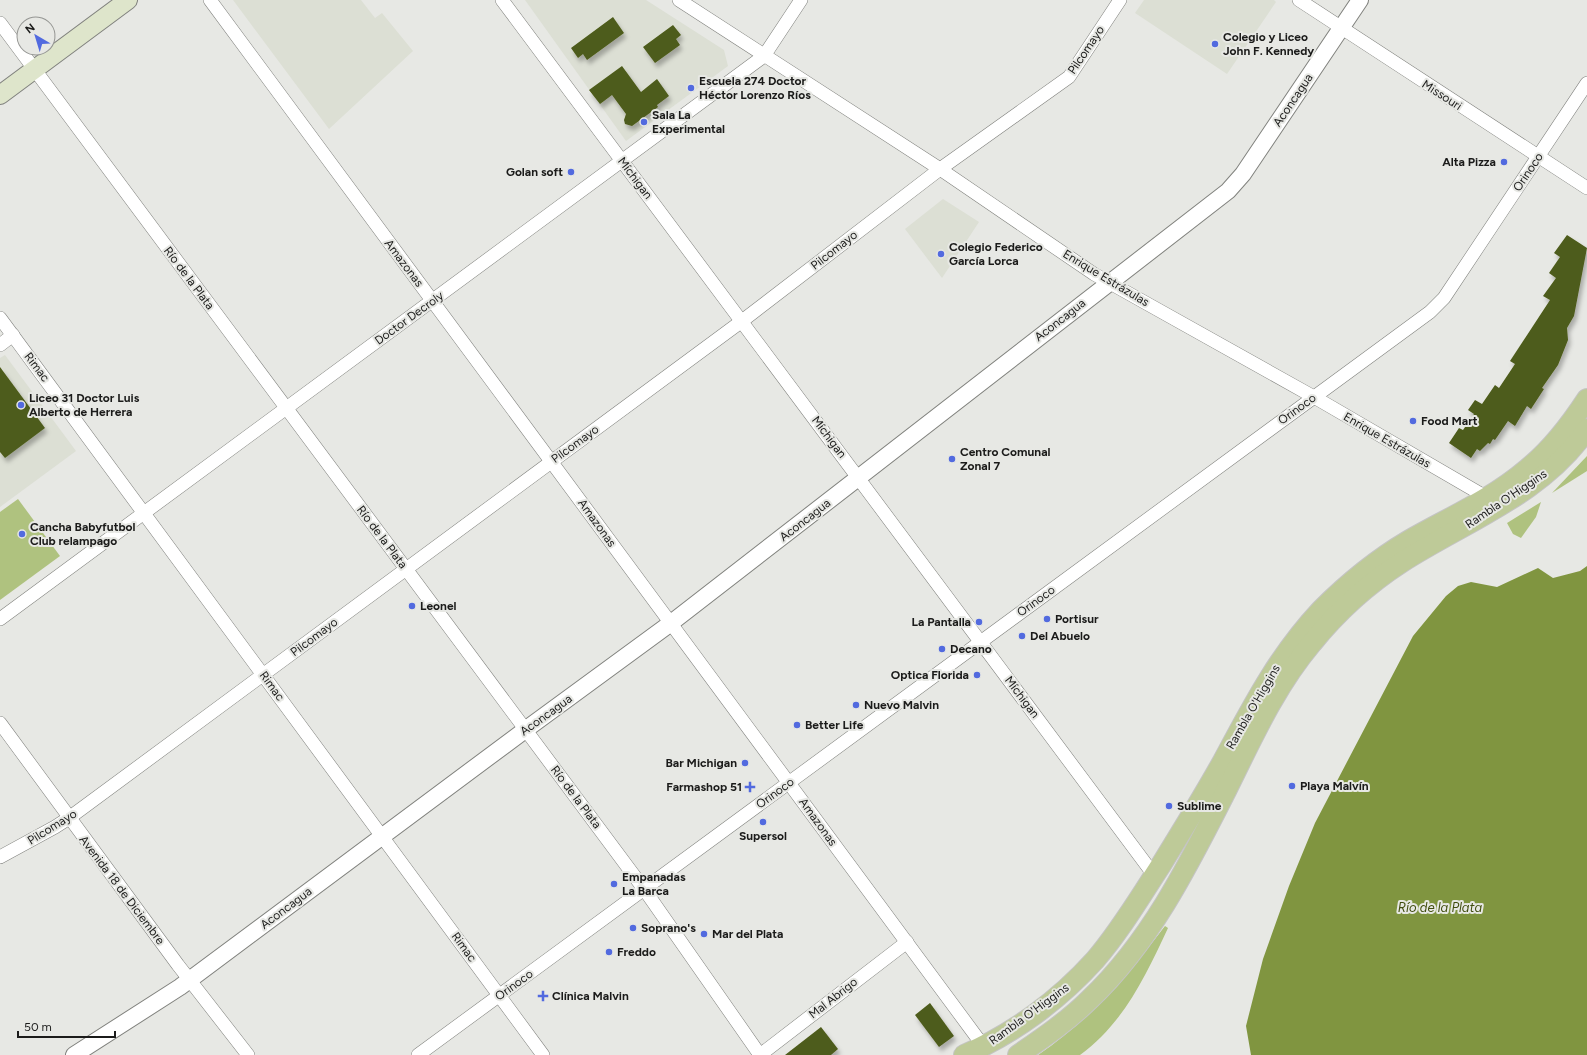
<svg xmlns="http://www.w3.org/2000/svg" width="1587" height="1055" viewBox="0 0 1587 1055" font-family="Figtree,sans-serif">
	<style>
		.built { fill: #dcdfd4 }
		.green { fill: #afc27f }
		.water { fill: #809540 }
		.building { fill: #4d5b1a; filter: url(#shadow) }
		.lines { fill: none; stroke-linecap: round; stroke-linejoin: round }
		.minor-casing { stroke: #81827e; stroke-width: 14 }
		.tertiary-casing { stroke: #81827e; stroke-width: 18 }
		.secondary-casing { stroke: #81827e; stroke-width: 20 }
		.primary-casing { stroke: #c4c4c3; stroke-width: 22 }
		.minor { stroke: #fff; stroke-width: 13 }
		.tertiary { stroke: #fff; stroke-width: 16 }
		.secondary { stroke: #dee5cb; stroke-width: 18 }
		.primary { stroke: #beca98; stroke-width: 20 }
		.poi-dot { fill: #526adf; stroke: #e7e8e4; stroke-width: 1.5 }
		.labels { text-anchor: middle; stroke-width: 4; stroke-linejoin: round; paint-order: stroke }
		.poi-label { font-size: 12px; font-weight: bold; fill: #1b1b1a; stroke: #e7e8e4; text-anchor: start }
		.street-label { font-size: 12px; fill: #1b1b1a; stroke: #e7e8e4 }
		.water-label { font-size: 13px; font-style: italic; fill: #404d0e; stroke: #e7e8e4 }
	</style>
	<defs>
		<filter id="shadow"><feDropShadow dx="2.5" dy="4.5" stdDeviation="2" flood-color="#0004"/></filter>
	</defs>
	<rect width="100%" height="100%" fill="#e7e8e4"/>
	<!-- built -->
	<g class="built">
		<path d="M233,0H361L375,18L382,13L413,51L329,129Z"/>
		<path d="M525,0H646L724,50L728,66L626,141Z"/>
		<path d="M1144,0H1274L1276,2L1227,74L1135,13Z"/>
		<path d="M943,199L979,222L942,278L905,229Z"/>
		<path d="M5,355L76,451L0,507V358Z"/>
	</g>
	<!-- green -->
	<g class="green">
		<path d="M1587,456V471L1552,493Z"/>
		<path d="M18,499L60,556L0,600V512Z"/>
		<path d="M1541,502L1536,517L1521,538L1513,534L1507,523Z"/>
		<path d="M1165,926L1168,928C1146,975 1124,1023 1080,1055H1038C1091,1019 1127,976 1165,926Z"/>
	</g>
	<!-- water -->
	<path class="water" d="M1587,566V1055H1251L1246,1026L1263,959L1289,886L1315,823L1413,636L1446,596L1458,586L1471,582L1497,587L1538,568L1553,578L1580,571Z"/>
	<!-- building -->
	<g class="building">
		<path d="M613,17L624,33L587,60L583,54L578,58L571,48Z"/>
		<path d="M673,25L681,35L676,39L680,45L655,63L643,47Z"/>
		<path d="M622,66L641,92L657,79L669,96L657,105L658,107L632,126L625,124L624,120L626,114L612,95L600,104L589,90Z"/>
		<path d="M1567,235L1587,248L1574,316L1567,328L1568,340L1558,365L1542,388L1544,389L1531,409L1527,406L1515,426L1508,421L1495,440L1493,439L1490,444L1488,443L1480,451L1477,449L1471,458L1449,443L1459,428L1463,430L1474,414L1468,410L1475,400L1482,404L1495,385L1499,388L1515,364L1510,361L1550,300L1543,296L1556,278L1549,273L1560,257L1554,253Z"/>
		<path d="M0,367L45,428L5,458L0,452Z"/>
		<path d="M930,1003L954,1036L939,1047L915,1015Z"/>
		<path d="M821,1027L838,1049L831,1055H785Z"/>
	</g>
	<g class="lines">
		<defs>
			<g id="minor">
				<path d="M210,0L984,1047"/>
				<path d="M502,0L1154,875"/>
				<path d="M679,0L940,169L1094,274L1314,397L1486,497"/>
				<path d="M1299,0L1587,188"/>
				<path d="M0,23L644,889L760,1055"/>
				<path d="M0,318L543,1055"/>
				<path d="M0,345L13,335"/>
				<path d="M0,619L764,56L801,0"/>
				<path d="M0,723L178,965L248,1055"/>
				<path d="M0,857L55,827L69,818L742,321L940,169L1069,77L1120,0"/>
				<path d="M418,1055L1430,312L1444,298L1587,83"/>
				<path d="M760,1055L907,942"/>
			</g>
			<path id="tertiary" d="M74,1055L180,987L525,730L671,623L1228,191L1243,174L1360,0"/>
			<path id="secondary" d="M0,95L128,0"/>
			<g id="primary">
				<path d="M964,1055C1013,1034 1059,1000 1095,960C1120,931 1140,897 1161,865C1182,831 1203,797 1223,761C1252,707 1278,656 1321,610C1347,584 1376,560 1408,541C1448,518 1492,499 1527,469C1551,450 1570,425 1587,399"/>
				<path d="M1018,1055C1043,1038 1069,1020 1090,999C1150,942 1188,866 1225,793C1251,741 1274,688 1312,643C1337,612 1368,584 1402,562C1466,521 1543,494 1587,429"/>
			</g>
		</defs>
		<!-- minor casing -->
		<use href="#minor" class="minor-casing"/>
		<!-- tertiary casing -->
		<use href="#tertiary" class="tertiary-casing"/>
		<!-- secondary casing -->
		<use href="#secondary" class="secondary-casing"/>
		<!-- primary casing -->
		<use href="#primary" class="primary-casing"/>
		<!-- minor -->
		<use href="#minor" class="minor"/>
		<!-- tertiary -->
		<use href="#tertiary" class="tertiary"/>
		<!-- secondary -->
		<use href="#secondary" class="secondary"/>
		<!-- primary -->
		<use href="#primary" class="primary"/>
	</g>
	<!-- markers -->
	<g class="poi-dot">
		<circle cx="1215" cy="44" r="4"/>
		<circle cx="691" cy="88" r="4"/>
		<circle cx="644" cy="122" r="4"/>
		<circle cx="1504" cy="162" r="4"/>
		<circle cx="571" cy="172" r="4"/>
		<circle cx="941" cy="254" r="4"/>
		<circle cx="21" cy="405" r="4"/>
		<circle cx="1413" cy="421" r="4"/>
		<circle cx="952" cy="459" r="4"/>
		<circle cx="22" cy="534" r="4"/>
		<circle cx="412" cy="606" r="4"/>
		<circle cx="1047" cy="619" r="4"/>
		<circle cx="979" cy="622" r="4"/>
		<circle cx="1022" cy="636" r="4"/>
		<circle cx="942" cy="649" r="4"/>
		<circle cx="977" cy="675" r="4"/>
		<circle cx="856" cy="705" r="4"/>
		<circle cx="797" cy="725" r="4"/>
		<circle cx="745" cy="763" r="4"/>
		<circle cx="1292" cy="786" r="4"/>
		<path d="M748 781h4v4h4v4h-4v4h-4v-4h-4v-4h4z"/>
		<circle cx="1169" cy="806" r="4"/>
		<circle cx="763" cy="822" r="4"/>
		<circle cx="614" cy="884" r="4"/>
		<circle cx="633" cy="928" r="4"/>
		<circle cx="704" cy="934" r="4"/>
		<circle cx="609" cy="952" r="4"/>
		<path d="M541 990h4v4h4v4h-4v4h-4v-4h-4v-4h4z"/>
	</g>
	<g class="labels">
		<!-- poi labels -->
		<g class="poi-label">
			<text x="1223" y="41">Colegio y Liceo<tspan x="1223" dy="14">John F. Kennedy</tspan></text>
			<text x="699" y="85">Escuela 274 Doctor<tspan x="699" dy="14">Héctor Lorenzo Ríos</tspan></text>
			<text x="652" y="119">Sala La<tspan x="652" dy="14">Experimental</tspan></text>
			<text x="1496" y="166" text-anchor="end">Alta Pizza</text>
			<text x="563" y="176" text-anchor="end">Golan soft</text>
			<text x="949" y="251">Colegio Federico<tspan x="949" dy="14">García Lorca</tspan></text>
			<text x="29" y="402">Liceo 31 Doctor Luis<tspan x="29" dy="14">Alberto de Herrera</tspan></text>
			<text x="1421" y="425">Food Mart</text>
			<text x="960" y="456">Centro Comunal<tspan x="960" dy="14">Zonal 7</tspan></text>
			<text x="30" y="531">Cancha Babyfutbol<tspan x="30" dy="14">Club relampago</tspan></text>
			<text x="420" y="610">Leonel</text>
			<text x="1055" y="623">Portisur</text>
			<text x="971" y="626" text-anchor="end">La Pantalla</text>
			<text x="1030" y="640">Del Abuelo</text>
			<text x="950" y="653">Decano</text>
			<text x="969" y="679" text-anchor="end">Optica Florida</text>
			<text x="864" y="709">Nuevo Malvin</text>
			<text x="805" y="729">Better Life</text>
			<text x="737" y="767" text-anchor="end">Bar Michigan</text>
			<text x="1300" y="790">Playa Malvín</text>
			<text x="742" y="791" text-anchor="end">Farmashop 51</text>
			<text x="1177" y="810">Sublime</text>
			<text x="763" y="840" text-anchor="middle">Supersol</text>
			<text x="622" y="881">Empanadas<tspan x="622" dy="14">La Barca</tspan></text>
			<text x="641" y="932">Soprano's</text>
			<text x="712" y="938">Mar del Plata</text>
			<text x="617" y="956">Freddo</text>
			<text x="552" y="1000">Clínica Malvin</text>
		</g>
		<!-- street labels -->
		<g class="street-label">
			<text transform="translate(1086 50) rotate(-56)" y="4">Pilcomayo</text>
			<text transform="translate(1442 95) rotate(33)" y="4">Missouri</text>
			<text transform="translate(1293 100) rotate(-56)" y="4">Aconcagua</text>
			<text transform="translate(1528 172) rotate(-56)" y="4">Orinoco</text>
			<text transform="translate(635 178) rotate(53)" y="4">Míchigan</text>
			<text transform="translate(834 250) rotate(-38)" y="4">Pilcomayo</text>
			<text transform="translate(404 263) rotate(53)" y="4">Amazonas</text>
			<text transform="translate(189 278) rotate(53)" y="4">Río de la Plata</text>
			<text transform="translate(1106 278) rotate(31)" y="4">Enrique Estrázulas</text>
			<text transform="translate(409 318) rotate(-36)" y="4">Doctor Decroly</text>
			<text transform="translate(1060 320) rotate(-38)" y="4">Aconcagua</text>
			<text transform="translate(37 367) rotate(53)" y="4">Rimac</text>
			<text transform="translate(1297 409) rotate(-36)" y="4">Orinoco</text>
			<text transform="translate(829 437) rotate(53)" y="4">Míchigan</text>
			<text transform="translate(1387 440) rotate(30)" y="4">Enrique Estrázulas</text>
			<text transform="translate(575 444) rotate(-36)" y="4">Pilcomayo</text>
			<text transform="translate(1506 499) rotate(-34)" y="4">Rambla O'Higgins</text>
			<text transform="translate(805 520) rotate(-38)" y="4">Aconcagua</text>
			<text transform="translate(597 523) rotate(54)" y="4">Amazonas</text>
			<text transform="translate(382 537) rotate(53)" y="4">Río de la Plata</text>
			<text transform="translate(1036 601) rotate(-36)" y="4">Orinoco</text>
			<text transform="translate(314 637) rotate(-37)" y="4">Pilcomayo</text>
			<text transform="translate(272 686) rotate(54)" y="4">Rimac</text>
			<text transform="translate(1022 697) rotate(53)" y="4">Míchigan</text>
			<text transform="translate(1253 707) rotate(-60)" y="4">Rambla O'Higgins</text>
			<text transform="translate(546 715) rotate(-36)" y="4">Aconcagua</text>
			<text transform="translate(775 793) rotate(-36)" y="4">Orinoco</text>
			<text transform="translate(576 797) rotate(53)" y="4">Río de la Plata</text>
			<text transform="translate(818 822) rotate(54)" y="4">Amazonas</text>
			<text transform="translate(52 827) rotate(-32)" y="4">Pilcomayo</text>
			<text transform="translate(122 890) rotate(53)" y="4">Avenida 18 de Diciembre</text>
			<text transform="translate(286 908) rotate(-37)" y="4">Aconcagua</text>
			<text transform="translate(464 947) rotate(54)" y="4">Rimac</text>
			<text transform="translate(514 985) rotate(-36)" y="4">Orinoco</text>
			<text transform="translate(833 998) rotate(-38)" y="4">Mal Abrigo</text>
			<text transform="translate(1029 1014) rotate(-36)" y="4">Rambla O'Higgins</text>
		</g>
		<!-- water labels -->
		<g class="water-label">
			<text x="1440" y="912">Río de la Plata</text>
		</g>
	</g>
	<!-- north arrow -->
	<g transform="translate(36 36) rotate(322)"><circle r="19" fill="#e7e8e4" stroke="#959693"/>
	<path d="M0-3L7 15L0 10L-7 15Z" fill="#526adf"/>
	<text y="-6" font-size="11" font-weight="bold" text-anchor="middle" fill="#1b1b1a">N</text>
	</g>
	<!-- scale -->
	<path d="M18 1031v6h97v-6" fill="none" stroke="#1b1b1a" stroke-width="2"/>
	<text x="24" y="1031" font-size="12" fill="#1b1b1a" stroke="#e7e8e4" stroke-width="3" paint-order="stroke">50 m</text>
</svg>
